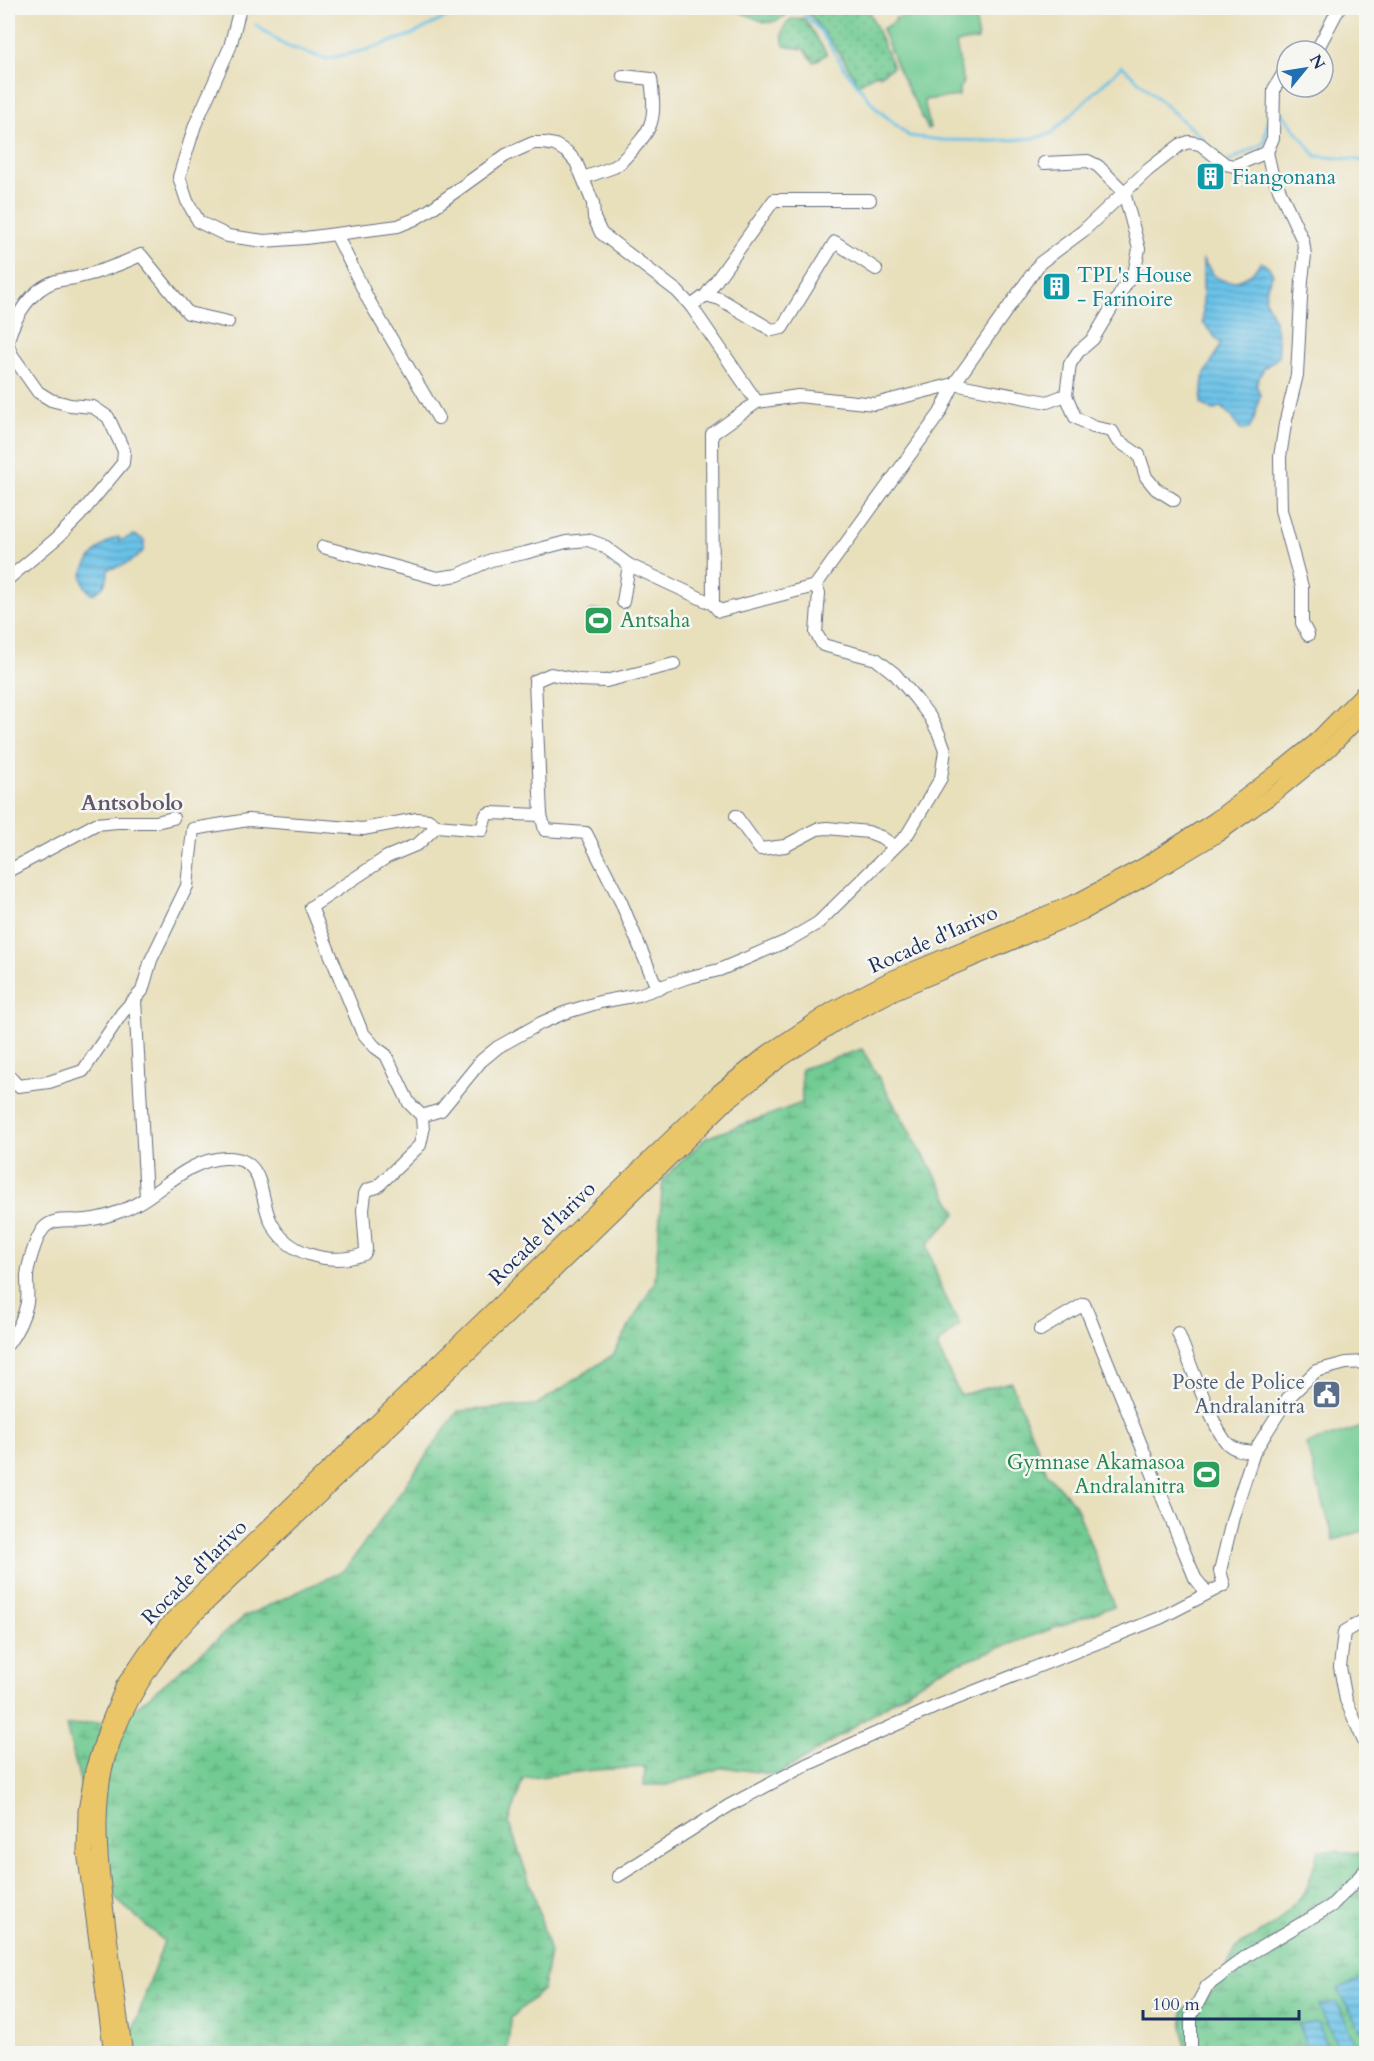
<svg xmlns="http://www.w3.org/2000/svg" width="1374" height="2061" viewBox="0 0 1374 2061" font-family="Cardo,serif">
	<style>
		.grass { fill: url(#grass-dots); stroke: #467d78; stroke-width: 1.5 }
		.wetland { fill: url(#wetland-marsh); stroke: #467d78; stroke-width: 1.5 }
		.green { fill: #71cb92; stroke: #467d78; stroke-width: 1.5 }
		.water { fill: url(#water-rules); stroke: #4378a3; stroke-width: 1.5 }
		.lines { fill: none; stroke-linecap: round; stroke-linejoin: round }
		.stream { stroke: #6bc2e8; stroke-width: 3 }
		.minor-casing { stroke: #636d7f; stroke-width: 14 }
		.major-casing { stroke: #636d7f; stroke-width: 17 }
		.minor { stroke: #fff; stroke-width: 12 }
		.major { stroke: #ebc669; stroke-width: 15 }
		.labels { text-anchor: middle; stroke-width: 5; stroke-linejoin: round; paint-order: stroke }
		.culture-label { font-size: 21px; fill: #0d838f; stroke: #f6f6f2; text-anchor: start }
		.leisure-label { font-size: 21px; fill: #27864d; stroke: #f6f6f2; text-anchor: start }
		.street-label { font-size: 21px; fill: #1b2f5e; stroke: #f6f6f2 }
		.service-label { font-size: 21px; fill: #4e5e75; stroke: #f6f6f2; text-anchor: end }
		.neighbourhood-label { font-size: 22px; font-weight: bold; fill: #60576d; stroke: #f6f6f2 }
	</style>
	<defs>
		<pattern id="grass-dots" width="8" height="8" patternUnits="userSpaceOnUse" patternTransform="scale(1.5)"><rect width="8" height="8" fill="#71cb92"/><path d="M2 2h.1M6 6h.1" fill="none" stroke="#5ca57a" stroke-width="1.8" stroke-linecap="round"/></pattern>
		<pattern id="wetland-marsh" width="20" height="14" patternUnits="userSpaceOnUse" patternTransform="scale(1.5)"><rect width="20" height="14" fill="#71cb92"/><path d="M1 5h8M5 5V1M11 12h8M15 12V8" fill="none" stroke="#5ca57a"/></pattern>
		<pattern id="water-rules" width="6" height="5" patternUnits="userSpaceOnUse" patternTransform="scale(1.5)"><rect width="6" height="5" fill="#6bc2e8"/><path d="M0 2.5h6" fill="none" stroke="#579ebf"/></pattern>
	</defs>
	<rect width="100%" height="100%" fill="#f6f6f2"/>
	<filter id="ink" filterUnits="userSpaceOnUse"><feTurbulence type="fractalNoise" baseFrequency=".0167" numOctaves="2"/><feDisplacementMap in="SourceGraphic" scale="12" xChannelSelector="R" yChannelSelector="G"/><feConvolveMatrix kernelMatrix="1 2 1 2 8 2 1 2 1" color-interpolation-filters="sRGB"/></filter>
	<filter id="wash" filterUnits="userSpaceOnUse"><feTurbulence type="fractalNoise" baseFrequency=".008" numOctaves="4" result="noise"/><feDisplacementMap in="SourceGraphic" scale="24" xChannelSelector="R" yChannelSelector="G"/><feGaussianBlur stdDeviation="1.35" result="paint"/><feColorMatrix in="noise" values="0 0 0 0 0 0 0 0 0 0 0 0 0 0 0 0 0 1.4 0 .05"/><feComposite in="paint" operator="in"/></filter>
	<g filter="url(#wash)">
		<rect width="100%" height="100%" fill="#e8dfbb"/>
		<!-- grass -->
		<g class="grass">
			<path d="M738,8H779L788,14C763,32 760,16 738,12Z"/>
			<path d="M805,8H868L893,67L880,75L877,73L858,84L842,57Z"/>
			<path d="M804,18L827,54L814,62L804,49L784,46C781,33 781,28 791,19Z"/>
		</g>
		<!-- wetland -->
		<g class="wetland">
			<path d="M862,1049L957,1213L927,1245L944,1296L960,1324L937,1346L960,1395L1011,1382L1048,1475L1076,1506L1114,1606L940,1670L812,1754L777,1775L723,1767L668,1785H644L645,1767L594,1770L523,1779L509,1823L536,1901L550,1953L543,1989L511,2018L507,2053H125L164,1941L109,1893L66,1726L121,1720L244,1617L345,1570L458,1411L536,1405L613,1355L655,1281L663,1179L706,1138L802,1103L801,1069Z"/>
			<path d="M1319,1850L1361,1853L1359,1895L1366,1905V2053H1185L1182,2011L1213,1991L1237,1947L1277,1922L1306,1891Z"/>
		</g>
		<!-- green -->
		<g class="green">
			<path d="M938,8H975L978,40L956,43L963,82L959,90V96L924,100L930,128L928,129L897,67L882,29L896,21L895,18L938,12Z"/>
			<path d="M1366,1426V1530L1334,1540L1306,1444Z"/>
		</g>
		<!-- water -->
		<g class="water">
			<path d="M1203,260C1207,265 1211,273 1215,276C1233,289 1251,277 1261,262L1268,266L1273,274L1267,286L1265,300C1276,318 1278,336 1279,357L1264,368L1256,384L1260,395L1254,419L1249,429L1241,430L1232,417L1221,407L1213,411L1201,403L1203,378L1221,344L1203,323Z"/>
			<path d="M134,535L144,540V550C135,560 122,567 108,569C109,580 102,591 91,594C88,590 84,586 83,582C78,567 104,539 119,537V541Z"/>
			<path d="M592,610L606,611L609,614L608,626L604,629L588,625L589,612Z"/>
			<path d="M1366,1977V2040L1338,1989Z"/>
			<path d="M1337,2002L1354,2042L1363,2053L1340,2052L1319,2005Z"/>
			<path d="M1319,2023L1328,2053H1308L1299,2024Z"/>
		</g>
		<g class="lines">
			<!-- stream -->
			<g class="stream">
				<path d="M797,8L802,11L821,32L845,69L876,108L909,136L942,140L997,141L1036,138L1052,133L1122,66L1204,140"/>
				<path d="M256,25L284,45L326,59L366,50L411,35L464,8"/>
				<path d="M1277,113L1281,112L1316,156L1360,160L1366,165"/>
				<path d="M1229,161L1264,143L1268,118"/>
			</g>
		</g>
	</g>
	<g filter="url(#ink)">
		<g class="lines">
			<defs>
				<g id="minor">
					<path d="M240,8L230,47L195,125L179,177L187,201L199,222L228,236L264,241L305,238L398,226L415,219L431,209L506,155L533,143H544L555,145L567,152L576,162L584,181L593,203L594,218L601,233L677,291L691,306L757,402"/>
					<path d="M1311,51L1319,46L1339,8"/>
					<path d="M1267,152L1273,138L1274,89L1287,67"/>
					<path d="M583,178L614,167L620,163C652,129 657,126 651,79L623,76"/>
					<path d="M336,234L369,301L438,418"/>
					<path d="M706,295L774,200H870"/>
					<path d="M691,306L706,295L720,299L772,330L782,328L835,242L876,269"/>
					<path d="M8,340C15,316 31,289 56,281C64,279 72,279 79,277C101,272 121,264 141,255L188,313L228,322"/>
					<path d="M8,345L12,355L38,392L51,400L70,405L93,407L108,417L124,451L123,463L80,515L57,538L8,579"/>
					<path d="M1066,395L1075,417L1093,427L1112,431L1117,440L1139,455L1146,477L1156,489L1174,500"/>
					<path d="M323,547L437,578L458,575L491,560L525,553L566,542L588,540L602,545L629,565L713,604"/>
					<path d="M815,586L940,413L954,384L1040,263L1083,231L1148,170L1180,145L1189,142L1200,144L1225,164L1234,166L1267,152L1272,174L1303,241L1305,255L1302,280L1297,375L1285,424L1280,457L1281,510L1302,587V623L1308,635"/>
					<path d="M623,602L629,565"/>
					<path d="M541,815L535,681L551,674L579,680L606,681L674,664"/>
					<path d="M736,816L760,849L785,846L817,829L827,828L868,832L881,837L894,846"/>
					<path d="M8,871L96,824L117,822H156L173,818"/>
					<path d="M135,1000L146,1197"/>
					<path d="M8,1075L18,1086L49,1082L83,1071L122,1013L142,991L151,960L187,886L193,829L248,820L363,829L417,819L428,820L437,826L482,830L486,815L490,813L541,815L545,830L586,833L621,902L654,981L661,988"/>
					<path d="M422,1116L409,1103L386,1055L375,1047L362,1032L311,907L387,857L418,844L437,826"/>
					<path d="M1040,1330L1084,1304L1195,1578L1207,1593"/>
					<path d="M1178,1333C1188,1356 1213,1430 1228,1444C1236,1451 1245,1451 1254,1452"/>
					<path d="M8,1344C16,1333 24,1317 27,1303C28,1294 27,1285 27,1276C28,1264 36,1238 43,1229C54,1216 71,1222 86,1220C97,1219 111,1215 121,1211C159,1197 183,1160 225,1158C265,1156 259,1195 270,1220C286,1255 330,1266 364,1254L366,1250L363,1210L365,1194L367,1190L377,1187L420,1145L423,1131L422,1116L441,1110L481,1061L498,1047L541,1023L564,1013L600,1002L638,995L686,978L719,970L787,941L818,923L907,835L941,778L945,750L939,734L930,717L916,699L895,674L876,659L823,645L816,633L819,593L815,586L719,611L713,604L712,434L757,402L798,396L875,404L954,384L1047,402L1066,395L1070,364L1078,352L1093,339L1135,269L1139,249L1124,192L1098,166L1088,161L1044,163"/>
					<path d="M1366,1619L1344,1632L1340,1667L1346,1700L1366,1746"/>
					<path d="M618,1876L730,1805L806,1765L935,1707L1160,1618L1224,1585L1220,1571L1233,1517L1254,1452L1288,1398L1316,1371L1346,1363L1366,1362"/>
					<path d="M1191,2054V2016L1207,1986L1248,1955L1331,1906L1366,1870"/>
				</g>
				<g id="major">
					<path d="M112,2054L85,1851L86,1811L93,1770L106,1730L124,1685L147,1651L169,1623L719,1092L769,1052L832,1010L889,980L1080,900L1145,865L1215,820L1279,771L1314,743L1366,690"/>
					<path d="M125,2054C119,2014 114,1975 109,1936C102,1881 91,1810 108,1755C125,1702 154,1657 192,1617L528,1296L727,1102L778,1061L839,1021L896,991L1085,911L1148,876L1218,834L1278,791L1328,750L1366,711"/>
				</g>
			</defs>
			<!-- minor casing -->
			<use href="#minor" class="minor-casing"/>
			<!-- major casing -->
			<use href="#major" class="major-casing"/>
			<!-- minor -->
			<use href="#minor" class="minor"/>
			<!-- major -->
			<use href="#major" class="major"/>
		</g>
	</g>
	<!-- icons -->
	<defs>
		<symbol id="building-square" viewBox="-11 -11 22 22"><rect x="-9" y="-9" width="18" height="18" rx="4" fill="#0f9aa8" stroke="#f6f6f2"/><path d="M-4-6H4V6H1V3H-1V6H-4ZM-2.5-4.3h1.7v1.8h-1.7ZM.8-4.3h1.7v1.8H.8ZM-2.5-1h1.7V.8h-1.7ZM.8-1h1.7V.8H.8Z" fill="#fff"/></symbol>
		<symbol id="stadium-square" viewBox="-11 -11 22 22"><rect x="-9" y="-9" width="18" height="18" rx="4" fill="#2e9e5b" stroke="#f6f6f2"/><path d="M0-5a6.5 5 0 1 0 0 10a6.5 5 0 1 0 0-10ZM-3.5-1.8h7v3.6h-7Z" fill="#fff"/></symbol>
		<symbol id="civic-square" viewBox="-11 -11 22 22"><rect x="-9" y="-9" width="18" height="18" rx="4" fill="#5c6f8a" stroke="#f6f6f2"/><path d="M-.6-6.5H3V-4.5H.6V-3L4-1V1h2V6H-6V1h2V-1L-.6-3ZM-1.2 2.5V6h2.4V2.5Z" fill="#fff"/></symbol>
	</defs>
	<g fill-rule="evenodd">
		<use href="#building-square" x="1194" y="160" width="33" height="33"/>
		<use href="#building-square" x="1040" y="270" width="33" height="33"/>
		<use href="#stadium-square" x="582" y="604" width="33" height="33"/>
		<use href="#civic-square" x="1310" y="1378" width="33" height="33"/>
		<use href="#stadium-square" x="1190" y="1458" width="33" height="33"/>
	</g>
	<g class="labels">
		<!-- culture labels -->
		<g class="culture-label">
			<text x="1232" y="184">Fiangonana</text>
			<text x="1077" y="282">TPL's House<tspan x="1077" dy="24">- Farinoire</tspan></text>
		</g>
		<!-- leisure labels -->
		<g class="leisure-label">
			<text x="620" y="627">Antsaha</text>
			<text x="1185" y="1469" text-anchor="end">Gymnase Akamasoa<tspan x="1185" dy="24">Andralanitra</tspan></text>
		</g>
		<!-- street labels -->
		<g class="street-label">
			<text transform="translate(933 939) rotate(-24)" y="7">Rocade d'Iarivo</text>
			<text transform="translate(542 1233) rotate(-44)" y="7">Rocade d'Iarivo</text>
			<text transform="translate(194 1572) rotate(-45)" y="7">Rocade d'Iarivo</text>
		</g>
		<!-- service labels -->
		<g class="service-label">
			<text x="1305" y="1389">Poste de Police<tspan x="1305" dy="24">Andralanitra</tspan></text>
		</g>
		<!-- neighbourhood labels -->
		<g class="neighbourhood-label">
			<text x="132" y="810">Antsobolo</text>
		</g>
	</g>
	<!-- margin -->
	<rect width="1374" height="2061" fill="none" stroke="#f6f6f2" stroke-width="30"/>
	<!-- north arrow -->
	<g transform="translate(1305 69) rotate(60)"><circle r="28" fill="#f6f6f2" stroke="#9ea6b7" stroke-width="1.5"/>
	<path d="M0-4.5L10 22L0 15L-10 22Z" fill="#1f6fb2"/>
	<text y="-9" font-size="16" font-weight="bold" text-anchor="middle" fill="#1b2f5e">N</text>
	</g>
	<!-- scale -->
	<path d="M1143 2010v9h156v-9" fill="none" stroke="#1b2f5e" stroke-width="3"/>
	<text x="1152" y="2010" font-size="18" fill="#1b2f5e" stroke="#f6f6f2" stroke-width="4.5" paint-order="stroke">100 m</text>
</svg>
